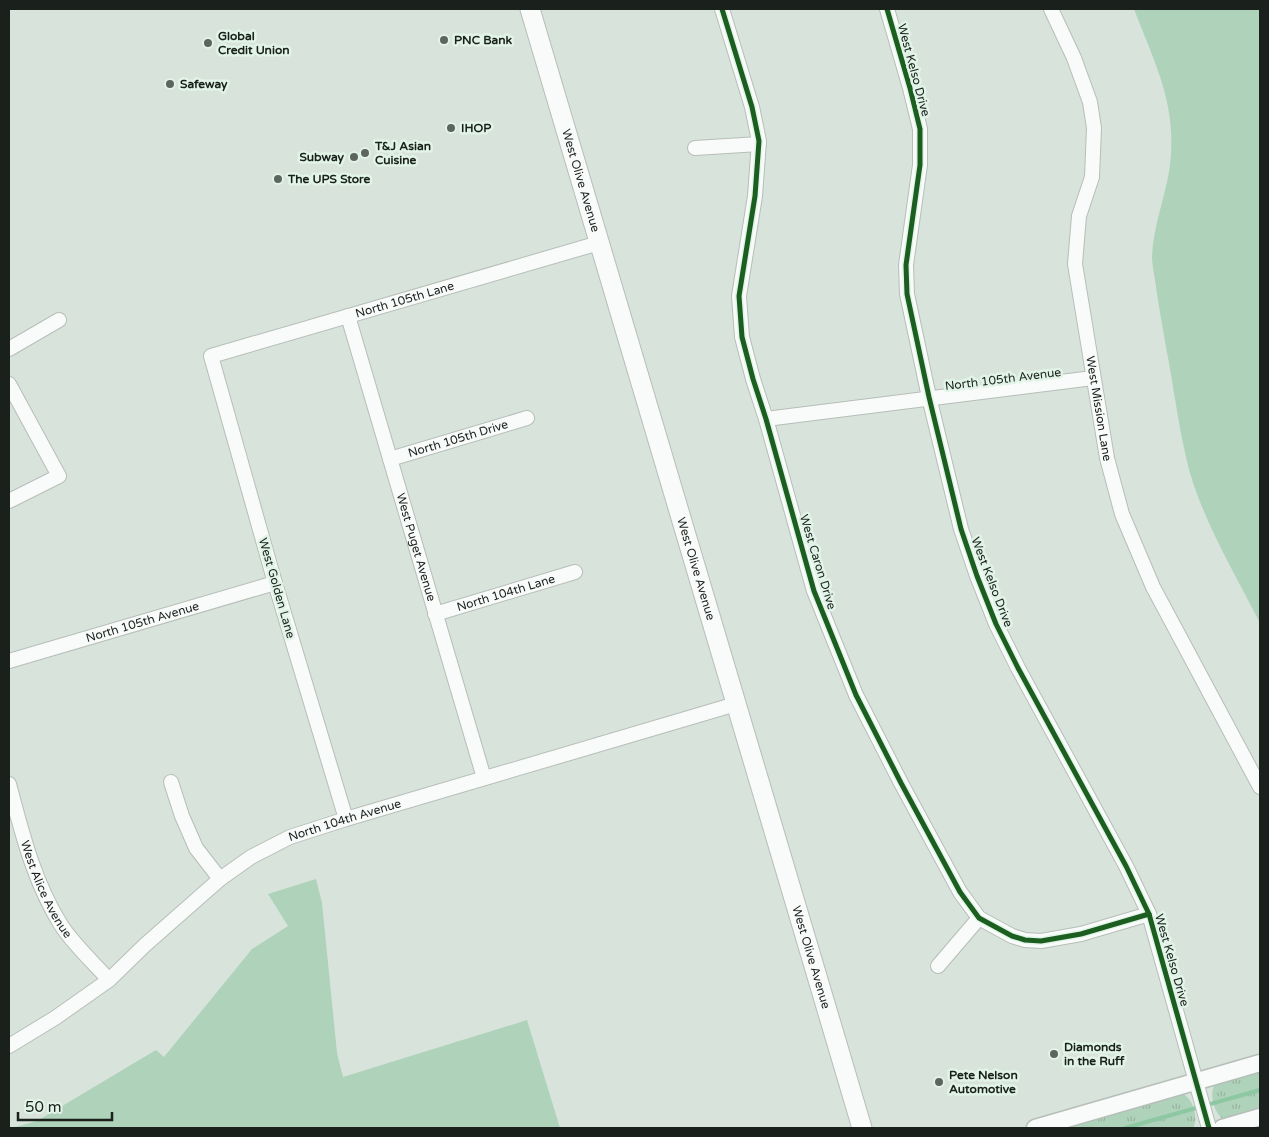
<svg xmlns="http://www.w3.org/2000/svg" width="1269" height="1137" viewBox="0 0 1269 1137" font-family="'Varela Round',sans-serif">
	<style>
		.green { fill: #afd2ba }
		.park { fill: url(#park-tufts) }
		.lines { fill: none; stroke-linecap: round; stroke-linejoin: round }
		.stream { stroke: #8ec8a2; stroke-width: 4 }
		.minor-casing { stroke: #b6beb8; stroke-width: 16 }
		.tertiary-casing { stroke: #b6beb8; stroke-width: 19 }
		.secondary-casing { stroke: #b6beb8; stroke-width: 21 }
		.minor { stroke: #f9fbfa; stroke-width: 14 }
		.tertiary { stroke: #f9fbfa; stroke-width: 16 }
		.secondary { stroke: #f9fbfa; stroke-width: 19 }
		.cycleway-casing { stroke: #e1f4e7; stroke-width: 8 }
		.cycleway { stroke: #1b5e20; stroke-width: 5 }
		.poi-dot { fill: #5c655f; stroke: #e1f4e7; stroke-width: 2 }
		.labels { text-anchor: middle; stroke-width: 5; stroke-linejoin: round; paint-order: stroke }
		.poi-label { font-size: 12px; font-weight: bold; fill: #1a211c; stroke: #e1f4e7; text-anchor: start }
		.street-label { font-size: 12px; fill: #1a211c; stroke: #e1f4e7 }
	</style>
	<defs>
		<pattern id="park-tufts" width="24" height="20" patternUnits="userSpaceOnUse" patternTransform="scale(1.25)"><rect width="24" height="20" fill="#afd2ba"/><path d="M3 7l-1-3M5 7V3M7 7l1-3M15 17l-1-3M17 17v-4M19 17l1-3" fill="none" stroke="#96b49f"/></pattern>
	</defs>
	<rect width="100%" height="100%" fill="#d8e3db"/>
	<!-- green -->
	<g class="green">
		<path d="M1134,9H1260V623C1235,574 1206,526 1190,473C1179,432 1174,388 1166,347C1162,324 1158,302 1155,280C1154,272 1152,265 1152,257C1153,228 1164,200 1169,172C1179,107 1156,67 1134,9Z"/>
		<path d="M316,879L322,903L337,1053L343,1077L527,1020L560,1128H12L37,1121L156,1050L164,1057L252,949L288,926L268,894Z"/>
	</g>
	<!-- park -->
	<g class="park">
		<path d="M1260,1070V1112L1225,1121C1215,1114 1208,1096 1215,1084Z"/>
		<path d="M1180,1093C1193,1096 1199,1118 1193,1128H1059Z"/>
	</g>
	<g class="lines">
		<!-- stream -->
		<path class="stream" d="M1125,1128L1260,1090"/>
		<defs>
			<g id="minor">
				<path d="M722,9L752,107L759,141L755,196L739,296L742,337L753,379L766,419L814,591L856,695L901,783L960,892L979,918L1012,936L1025,940L1041,941L1081,934L1149,914"/>
				<path d="M887,9L910,88L920,129V165L906,265L907,294L929,397L961,529L977,576L996,624L1018,668L1126,866L1149,914L1209,1128"/>
				<path id="s1" d="M1051,9L1074,58L1090,102L1094,128L1092,177L1079,216L1075,264L1107,458L1122,514L1153,587L1260,787"/>
				<path d="M695,148L759,144"/>
				<path id="s2" d="M348,316L484,778"/>
				<path d="M9,349L59,320"/>
				<path d="M9,384L59,476L9,501"/>
				<path d="M766,419L1093,378"/>
				<path id="s3" d="M390,459L527,418"/>
				<path id="s4" d="M435,614L575,572"/>
				<path id="s5" d="M9,661L275,583"/>
				<path d="M171,782L182,816L196,848L220,879"/>
				<path id="s6" d="M9,784C22,833 34,882 61,925C74,945 93,962 109,980"/>
				<path id="s7" d="M346,819L275,583L211,356L599,243"/>
				<path d="M938,966L979,918"/>
				<path id="s8" d="M9,1046L55,1018L109,980L145,945L220,879L251,857L290,837L346,819L736,704"/>
			</g>
			<g id="tertiary">
				<path d="M1035,1128L1260,1063"/>
				<path d="M1222,1128L1260,1117"/>
			</g>
			<g id="secondary">
				<path id="s9" d="M530,9L862,1128"/>
			</g>
		</defs>
		<!-- minor casing -->
		<use href="#minor" class="minor-casing"/>
		<!-- tertiary casing -->
		<use href="#tertiary" class="tertiary-casing"/>
		<!-- secondary casing -->
		<use href="#secondary" class="secondary-casing"/>
		<!-- minor -->
		<use href="#minor" class="minor"/>
		<!-- tertiary -->
		<use href="#tertiary" class="tertiary"/>
		<!-- secondary -->
		<use href="#secondary" class="secondary"/>
		<defs>
			<g id="cycleway">
				<path d="M722,9L752,107L759,141L755,196L739,296L742,337L753,379L766,419L814,591L856,695L901,783L960,892L979,918L1012,936L1025,940L1041,941L1081,934L1149,914"/>
				<path d="M887,9L910,88L920,129V165L906,265L907,294L929,397L961,529L977,576L996,624L1018,668L1126,866L1149,914L1209,1128"/>
			</g>
		</defs>
		<!-- cycleway casing -->
		<use href="#cycleway" class="cycleway-casing"/>
		<!-- cycleway -->
		<use href="#cycleway" class="cycleway"/>
	</g>
	<!-- markers -->
	<g class="poi-dot">
		<circle cx="444" cy="40" r="5"/>
		<circle cx="208" cy="43" r="5"/>
		<circle cx="170" cy="84" r="5"/>
		<circle cx="451" cy="128" r="5"/>
		<circle cx="365" cy="153" r="5"/>
		<circle cx="354" cy="157" r="5"/>
		<circle cx="278" cy="179" r="5"/>
		<circle cx="1054" cy="1054" r="5"/>
		<circle cx="939" cy="1082" r="5"/>
	</g>
	<g class="labels">
		<!-- poi labels -->
		<g class="poi-label">
			<text x="218" y="40">Global<tspan x="218" dy="14">Credit Union</tspan></text>
			<text x="454" y="44">PNC Bank</text>
			<text x="180" y="88">Safeway</text>
			<text x="461" y="132">IHOP</text>
			<text x="375" y="150">T&amp;J Asian<tspan x="375" dy="14">Cuisine</tspan></text>
			<text x="344" y="161" text-anchor="end">Subway</text>
			<text x="288" y="183">The UPS Store</text>
			<text x="1064" y="1051">Diamonds<tspan x="1064" dy="14">in the Ruff</tspan></text>
			<text x="949" y="1079">Pete Nelson<tspan x="949" dy="14">Automotive</tspan></text>
		</g>
		<!-- street labels -->
		<g class="street-label">
			<text transform="translate(914 70) rotate(75)" y="4">West Kelso Drive</text>
			<text dy="4" stroke="none"><textPath href="#s9" startOffset="179">West Olive Avenue</textPath></text>
			<text dy="4" stroke="none"><textPath href="#s7" startOffset="684">North 105th Lane</textPath></text>
			<text transform="translate(1003 379) rotate(-7)" y="4">North 105th Avenue</text>
			<text dy="4" stroke="none"><textPath href="#s1" startOffset="412">West Mission Lane</textPath></text>
			<text dy="4" stroke="none"><textPath href="#s3" startOffset="71">North 105th Drive</textPath></text>
			<text dy="4" stroke="none"><textPath href="#s2" startOffset="241">West Puget Avenue</textPath></text>
			<text transform="translate(818 562) rotate(73)" y="4">West Caron Drive</text>
			<text dy="4" stroke="none"><textPath href="#s9" startOffset="584">West Olive Avenue</textPath></text>
			<text transform="translate(992 582) rotate(69)" y="4">West Kelso Drive</text>
			<text transform="translate(277 588) rotate(74)" y="4">West Golden Lane</text>
			<text dy="4" stroke="none"><textPath href="#s4" startOffset="74">North 104th Lane</textPath></text>
			<text dy="4" stroke="none"><textPath href="#s5" startOffset="139">North 105th Avenue</textPath></text>
			<text dy="4" stroke="none"><textPath href="#s8" startOffset="409">North 104th Avenue</textPath></text>
			<text dy="4" stroke="none"><textPath href="#s6" startOffset="112">West Alice Avenue</textPath></text>
			<text dy="4" stroke="none"><textPath href="#s9" startOffset="989">West Olive Avenue</textPath></text>
			<text transform="translate(1172 960) rotate(74)" y="4">West Kelso Drive</text>
		</g>
	</g>
	<!-- border -->
	<rect width="1269" height="1137" fill="none" stroke="#1a211c" stroke-width="20"/>
	<!-- scale -->
	<path d="M18 1112v8h94v-8" fill="none" stroke="#1a211c" stroke-width="2.5"/>
	<text x="25" y="1112" font-size="15" fill="#1a211c" stroke="#e1f4e7" stroke-width="4" paint-order="stroke">50 m</text>
</svg>
